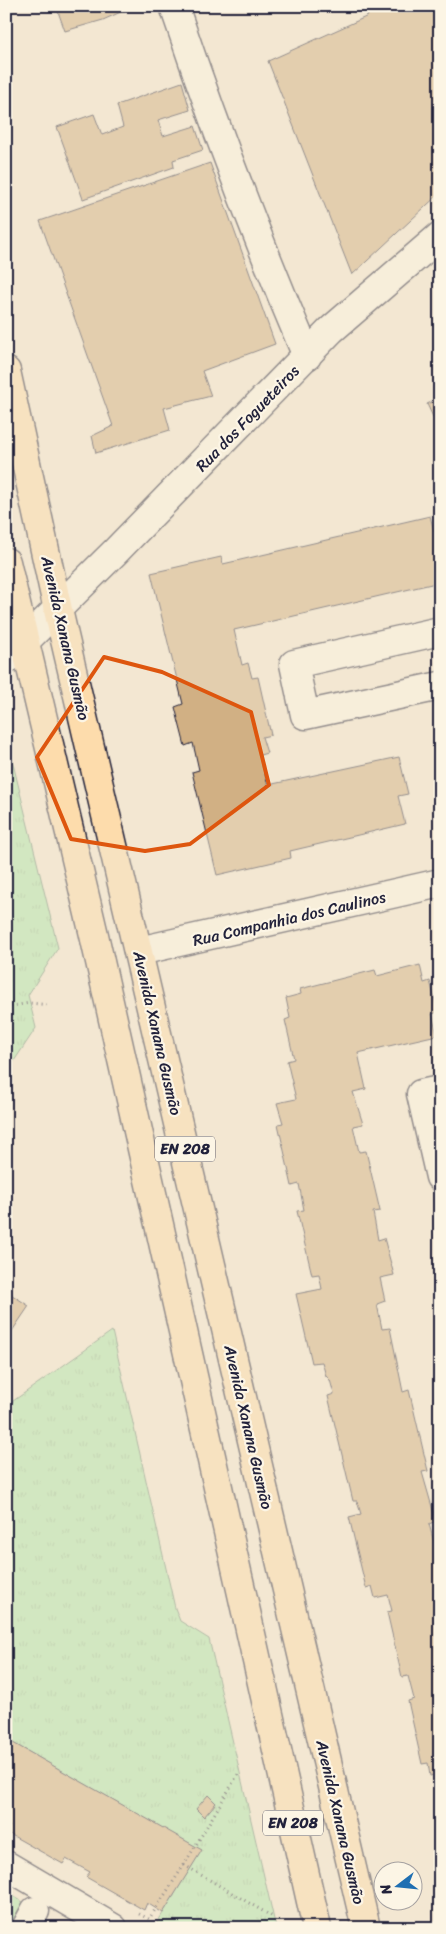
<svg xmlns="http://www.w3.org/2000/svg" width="446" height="1934" viewBox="0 0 446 1934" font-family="Sriracha,sans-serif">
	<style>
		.grass { fill: url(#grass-tufts); stroke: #678474 }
		.building { fill: #d1b084; stroke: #22223b }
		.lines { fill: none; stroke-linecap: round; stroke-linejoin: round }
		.minor-casing { stroke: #22223b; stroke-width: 31 }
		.major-casing { stroke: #22223b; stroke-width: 31 }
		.path { stroke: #22223b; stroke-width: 3; stroke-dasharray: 1 4; stroke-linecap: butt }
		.minor { stroke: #fcf5e5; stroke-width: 28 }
		.major { stroke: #fddcac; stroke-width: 28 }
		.marked { fill: none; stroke: #de560e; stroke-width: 4; stroke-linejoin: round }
		.labels { text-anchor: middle; stroke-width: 4.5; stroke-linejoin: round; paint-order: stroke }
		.shield { fill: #fcf5e5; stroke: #63616e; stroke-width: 1 }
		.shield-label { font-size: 15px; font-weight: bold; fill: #22223b }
		.street-label { font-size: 16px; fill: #22223b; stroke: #fcf5e5 }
	</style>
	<defs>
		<pattern id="grass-tufts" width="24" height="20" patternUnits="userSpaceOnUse" patternTransform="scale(1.25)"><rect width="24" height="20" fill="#ace7ad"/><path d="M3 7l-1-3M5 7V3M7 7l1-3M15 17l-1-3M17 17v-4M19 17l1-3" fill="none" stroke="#94c696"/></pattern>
	</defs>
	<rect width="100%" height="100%" fill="#f3e7d2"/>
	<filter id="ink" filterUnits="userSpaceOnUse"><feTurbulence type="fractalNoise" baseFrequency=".02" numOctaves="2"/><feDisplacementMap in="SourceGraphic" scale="10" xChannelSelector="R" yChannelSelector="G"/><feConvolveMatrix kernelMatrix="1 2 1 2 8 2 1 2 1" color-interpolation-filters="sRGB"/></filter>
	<g filter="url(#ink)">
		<!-- grass -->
		<g class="grass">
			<path d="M6,735L58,948L28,995L36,1028L6,1073Z"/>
			<path d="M112,1331L175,1608L180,1621L209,1639L276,1928H154L201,1850L6,1739V1406Z"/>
			<path d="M6,1892L23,1902L8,1928H6Z"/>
		</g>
		<!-- building -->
		<g class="building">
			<path d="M56,6H134L103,20L65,31Z"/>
			<path d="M364,6H440V193L352,275L268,61L368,16Z"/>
			<path d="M182,82L190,110L158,120L163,136L195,126L203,150L173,160L174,167L83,199L57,127L94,114L102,135L123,127L117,105Z"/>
			<path d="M210,163L275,344L202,371L211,396L164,408L170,430L96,453L92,436L113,426L40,221Z"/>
			<path d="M440,398V432L427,404Z"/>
			<path d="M430,516L438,546H440V582L234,630L242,665L248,663L252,678L258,677L271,735L262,737L267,753L260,755L268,785L399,757L408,794L398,796L405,824L290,851L291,858L217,875L192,772L199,770L193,743L185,746L175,707L183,704L151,573L221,557L223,564Z"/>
			<path d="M420,965L424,983L430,981L438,1012L432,1014L437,1035L358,1053L366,1089L353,1092L363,1124L353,1126L359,1152L366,1151L380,1211L373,1212L378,1240L384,1238L394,1275L380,1278L385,1301L377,1304L382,1329L390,1328L403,1392L409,1390L428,1471L422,1472L436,1521L429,1524L437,1553L440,1552V1781L438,1774L430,1776L428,1763L422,1764L408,1701L414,1699L408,1676L402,1677L387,1612L392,1611L388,1595L375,1598L372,1586L366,1588L349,1517L361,1514L357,1501H353L328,1396L334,1394L330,1380L326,1376L322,1362L312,1363L296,1294L322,1289L319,1274L312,1275L297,1211L304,1210L299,1184L292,1186L278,1124L283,1123L277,1103L296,1099L287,1061L294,1059L285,1020L290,1018L286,998L301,994L300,989L375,970L377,976Z"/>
			<path d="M6,1291L29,1306L6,1340Z"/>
			<path d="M6,1739L202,1850L163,1913L147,1903L144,1910L86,1877L90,1872L66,1859L63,1864L6,1832L10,1826L6,1824Z"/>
			<path d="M208,1795L216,1803L204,1817L196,1809Z"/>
		</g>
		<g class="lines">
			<defs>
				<g id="minor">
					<path d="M174,6C214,125 258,241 307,356"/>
					<path d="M440,631L294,664L305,715L440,686"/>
					<path d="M6,660L116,551L331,330L440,236"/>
					<path d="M139,951L440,883"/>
					<path d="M440,1090L421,1094L440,1177"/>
					<path d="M6,1865L113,1928"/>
					<path d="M26,1928L35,1911"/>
				</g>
				<g id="major">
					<path d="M6,371L58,610L366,1928"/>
					<path d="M6,562L94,935L317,1928"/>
				</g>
			</defs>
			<!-- minor casing -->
			<use href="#minor" class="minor-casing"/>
			<!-- major casing -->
			<use href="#major" class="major-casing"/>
			<!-- path -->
			<g class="path">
				<path d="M6,1007L30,1003L50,1005"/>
				<path d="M184,1865L273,1917"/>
				<path d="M139,1914L149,1919L184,1865L240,1771"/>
			</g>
			<!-- minor -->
			<use href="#minor" class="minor"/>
			<!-- major -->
			<use href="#major" class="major"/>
		</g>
	</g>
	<!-- marked area -->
	<path d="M0 0H446V1934H0ZM104,657L162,672L251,712L269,785L190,844L145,851L71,839L37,757Z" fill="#f3e7d2" fill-opacity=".55" fill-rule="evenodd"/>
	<path class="marked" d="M104,657L162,672L251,712L269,785L190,844L145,851L71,839L37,757Z"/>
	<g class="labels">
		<!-- shield labels -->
		<g class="shield">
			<rect x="155" y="1136.5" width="60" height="25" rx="4"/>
			<rect x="263" y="1810.5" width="60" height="25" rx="4"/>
		</g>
		<g class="shield-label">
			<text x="185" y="1154">EN 208</text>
			<text x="293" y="1828">EN 208</text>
		</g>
		<!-- street labels -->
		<g class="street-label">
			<text transform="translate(247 418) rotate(-46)" y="6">Rua dos Fogueteiros</text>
			<text transform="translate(66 638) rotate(77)" y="6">Avenida Xanana Gusmão</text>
			<text transform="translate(289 918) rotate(-13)" y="6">Rua Companhia dos Caulinos</text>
			<text transform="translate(158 1033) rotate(77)" y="6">Avenida Xanana Gusmão</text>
			<text transform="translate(249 1427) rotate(77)" y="6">Avenida Xanana Gusmão</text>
			<text transform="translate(341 1822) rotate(77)" y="6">Avenida Xanana Gusmão</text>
		</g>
	</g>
	<!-- margin -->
	<rect width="446" height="1934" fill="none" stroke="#fcf5e5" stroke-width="25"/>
	<rect x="12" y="12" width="421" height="1909" fill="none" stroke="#22223b" stroke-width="2" filter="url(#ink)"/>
	<!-- north arrow -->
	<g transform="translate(398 1886) rotate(254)"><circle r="24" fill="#fcf5e5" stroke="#a5a1a1"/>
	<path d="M0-4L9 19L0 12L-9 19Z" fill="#1f6fb2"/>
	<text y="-8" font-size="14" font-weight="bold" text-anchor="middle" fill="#22223b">N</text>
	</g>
</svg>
